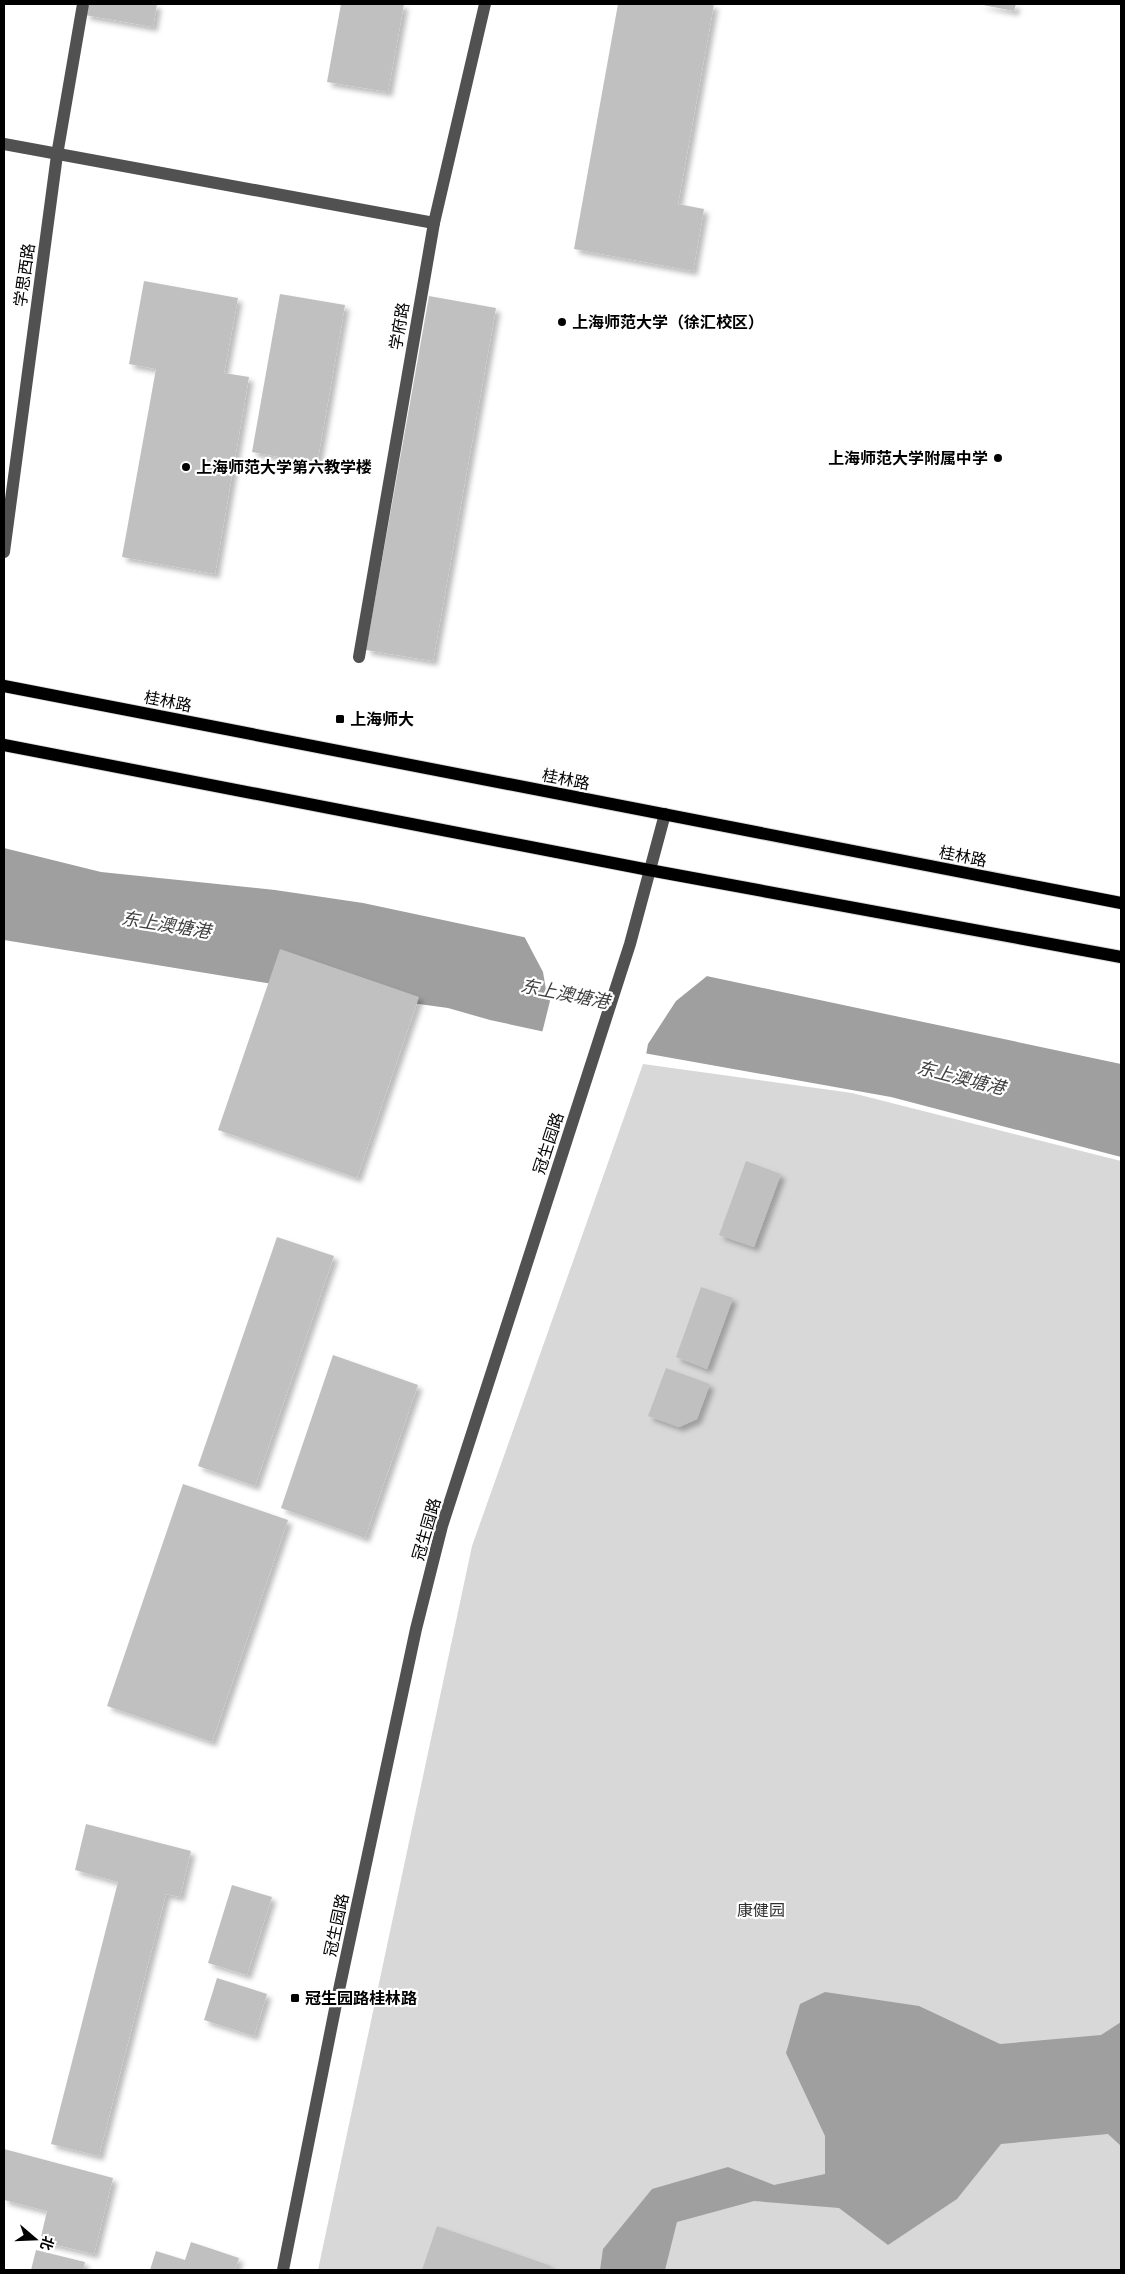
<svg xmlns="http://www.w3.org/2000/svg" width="1125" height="2274" viewBox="0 0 1125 2274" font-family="'Sofia Sans Condensed','Noto Sans SC',sans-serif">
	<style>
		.green { fill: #d8d8d8 }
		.water { fill: #9f9f9f }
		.pier { fill: #fff }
		.building { fill: #c0c0c0; filter: url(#shadow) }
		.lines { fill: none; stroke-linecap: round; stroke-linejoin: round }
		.major-casing { stroke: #dbdbdb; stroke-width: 14 }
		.minor { stroke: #515151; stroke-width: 12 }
		.major { stroke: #000; stroke-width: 12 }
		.poi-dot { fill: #000; stroke: #fff; stroke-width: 2 }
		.labels { text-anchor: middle; stroke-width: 4.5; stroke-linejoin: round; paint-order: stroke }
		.street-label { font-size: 16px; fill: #000; stroke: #fff }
		.poi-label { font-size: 16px; font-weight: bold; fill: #000; stroke: #fff; text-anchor: start }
		.park-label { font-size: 16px; fill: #2f2f2f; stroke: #fff }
		.water-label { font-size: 18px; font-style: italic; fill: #404040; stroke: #fff }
	</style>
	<defs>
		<filter id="shadow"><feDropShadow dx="4.5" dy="4.5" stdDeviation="2.5" flood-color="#0004"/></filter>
	</defs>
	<rect width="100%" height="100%" fill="#fff"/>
	<!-- green -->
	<path class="green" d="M643,1064L852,1093L1121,1161V2270H318L472,1546Z"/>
	<!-- water -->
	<g class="water">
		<path d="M4,848L101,872L275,890L363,903L1121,1064V1157L891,1097L638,1052L490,1020L448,1008L273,984L4,940Z"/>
		<path d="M825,1992L919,2006L1000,2044L1101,2035L1121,2022V2146L1108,2134L1001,2144L957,2199L888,2245L839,2208L754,2201L677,2222L665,2270H600L603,2249L652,2189L728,2167L774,2185L825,2174V2136L786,2053L800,2004Z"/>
	</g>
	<!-- pier -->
	<path class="pier" d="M524,936L714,975L707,976L676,1001L648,1044L646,1055L638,1054L542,1033L550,1001L546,990L543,972Z"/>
	<!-- building -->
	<g class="building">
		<path d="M87,4H157L153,27L85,15Z"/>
		<path d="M341,4H404L388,92L327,82Z"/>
		<path d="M618,4H714L678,204L704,209L693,271L574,249Z"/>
		<path d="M978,4H1016L1014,11Z"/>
		<path d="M144,281L238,298L224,373L249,377L215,574L122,557L156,369L129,364Z"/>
		<path d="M280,294L345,305L317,464L252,452Z"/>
		<path d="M429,296L496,308L433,661L366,650Z"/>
		<path d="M280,949L419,997L357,1178L218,1130Z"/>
		<path d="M746,1161L781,1174L754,1247L719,1235Z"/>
		<path d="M277,1237L334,1256L255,1486L198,1466Z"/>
		<path d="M701,1287L733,1298L707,1369L676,1357Z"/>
		<path d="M333,1355L418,1385L365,1538L281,1508Z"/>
		<path d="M666,1368L710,1384L697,1419L679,1427L648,1416Z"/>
		<path d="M183,1484L288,1520L212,1742L107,1706Z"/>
		<path d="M86,1824L191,1851L180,1897L166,1894L99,2156L51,2144L118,1882L75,1870Z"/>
		<path d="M232,1885L272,1897L247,1975L208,1963Z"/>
		<path d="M217,1978L267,1994L254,2036L204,2020Z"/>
		<path d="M4,2149L113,2178L94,2254L40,2241L47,2211L4,2200Z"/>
		<path d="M437,2226L551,2266L550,2270H422Z"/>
		<path d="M191,2242L239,2258L235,2270H150L156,2251L185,2260Z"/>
		<path d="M36,2250L85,2262L83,2270H31Z"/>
	</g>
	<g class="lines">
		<defs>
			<g id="major">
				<path d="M4,686L1121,903"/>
				<path d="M4,745L649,870L1121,957"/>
			</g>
		</defs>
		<!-- major casing -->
		<use href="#major" class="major-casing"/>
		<!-- minor -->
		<g class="minor">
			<path d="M4,144L434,223"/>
			<path d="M4,552L57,155L83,4"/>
			<path d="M359,657L434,223L485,4"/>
			<path d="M283,2270L336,2004L416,1629L442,1526L630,944L665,814"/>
		</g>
		<!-- major -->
		<use href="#major" class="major"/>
	</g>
	<!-- markers -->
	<g class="poi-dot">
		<circle cx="562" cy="322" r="5"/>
		<circle cx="998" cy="458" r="5"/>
		<circle cx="186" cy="467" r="5"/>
		<rect x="335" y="714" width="10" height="10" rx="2.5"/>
		<rect x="290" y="1993" width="10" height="10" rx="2.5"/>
	</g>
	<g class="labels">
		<!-- street labels -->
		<g class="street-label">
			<text transform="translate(24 275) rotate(-82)" y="6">学思西路</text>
			<text transform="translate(399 326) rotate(-80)" y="6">学府路</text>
			<text transform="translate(168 701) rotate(11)" y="6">桂林路</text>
			<text transform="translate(566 779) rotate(11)" y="6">桂林路</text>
			<text transform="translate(963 856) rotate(11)" y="6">桂林路</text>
			<text transform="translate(548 1143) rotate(-72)" y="6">冠生园路</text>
			<text transform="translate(426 1529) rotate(-74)" y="6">冠生园路</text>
			<text transform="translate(336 1925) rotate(-78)" y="6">冠生园路</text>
		</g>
		<!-- poi labels -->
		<g class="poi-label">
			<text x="572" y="328">上海师范大学（徐汇校区）</text>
			<text x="988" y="464" text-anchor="end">上海师范大学附属中学</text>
			<text x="196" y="473">上海师范大学第六教学楼</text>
			<text x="350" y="725">上海师大</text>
			<text x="305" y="2004">冠生园路桂林路</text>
		</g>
		<!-- park labels -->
		<g class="park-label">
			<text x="761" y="1916">康健园</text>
		</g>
		<!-- water labels -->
		<g class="water-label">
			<text transform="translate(166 925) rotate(9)" y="6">东上澳塘港</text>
			<text transform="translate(565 994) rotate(11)" y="6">东上澳塘港</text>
			<text transform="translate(961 1078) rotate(14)" y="6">东上澳塘港</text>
		</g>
	</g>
	<!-- border -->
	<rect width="1125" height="2274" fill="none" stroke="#000000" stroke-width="10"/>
	<!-- north arrow -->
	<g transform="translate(35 2239) rotate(109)" stroke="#ffffff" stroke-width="4" paint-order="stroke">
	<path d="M0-4L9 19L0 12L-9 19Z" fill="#000000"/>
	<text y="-8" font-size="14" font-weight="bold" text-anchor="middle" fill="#000000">北</text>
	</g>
</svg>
